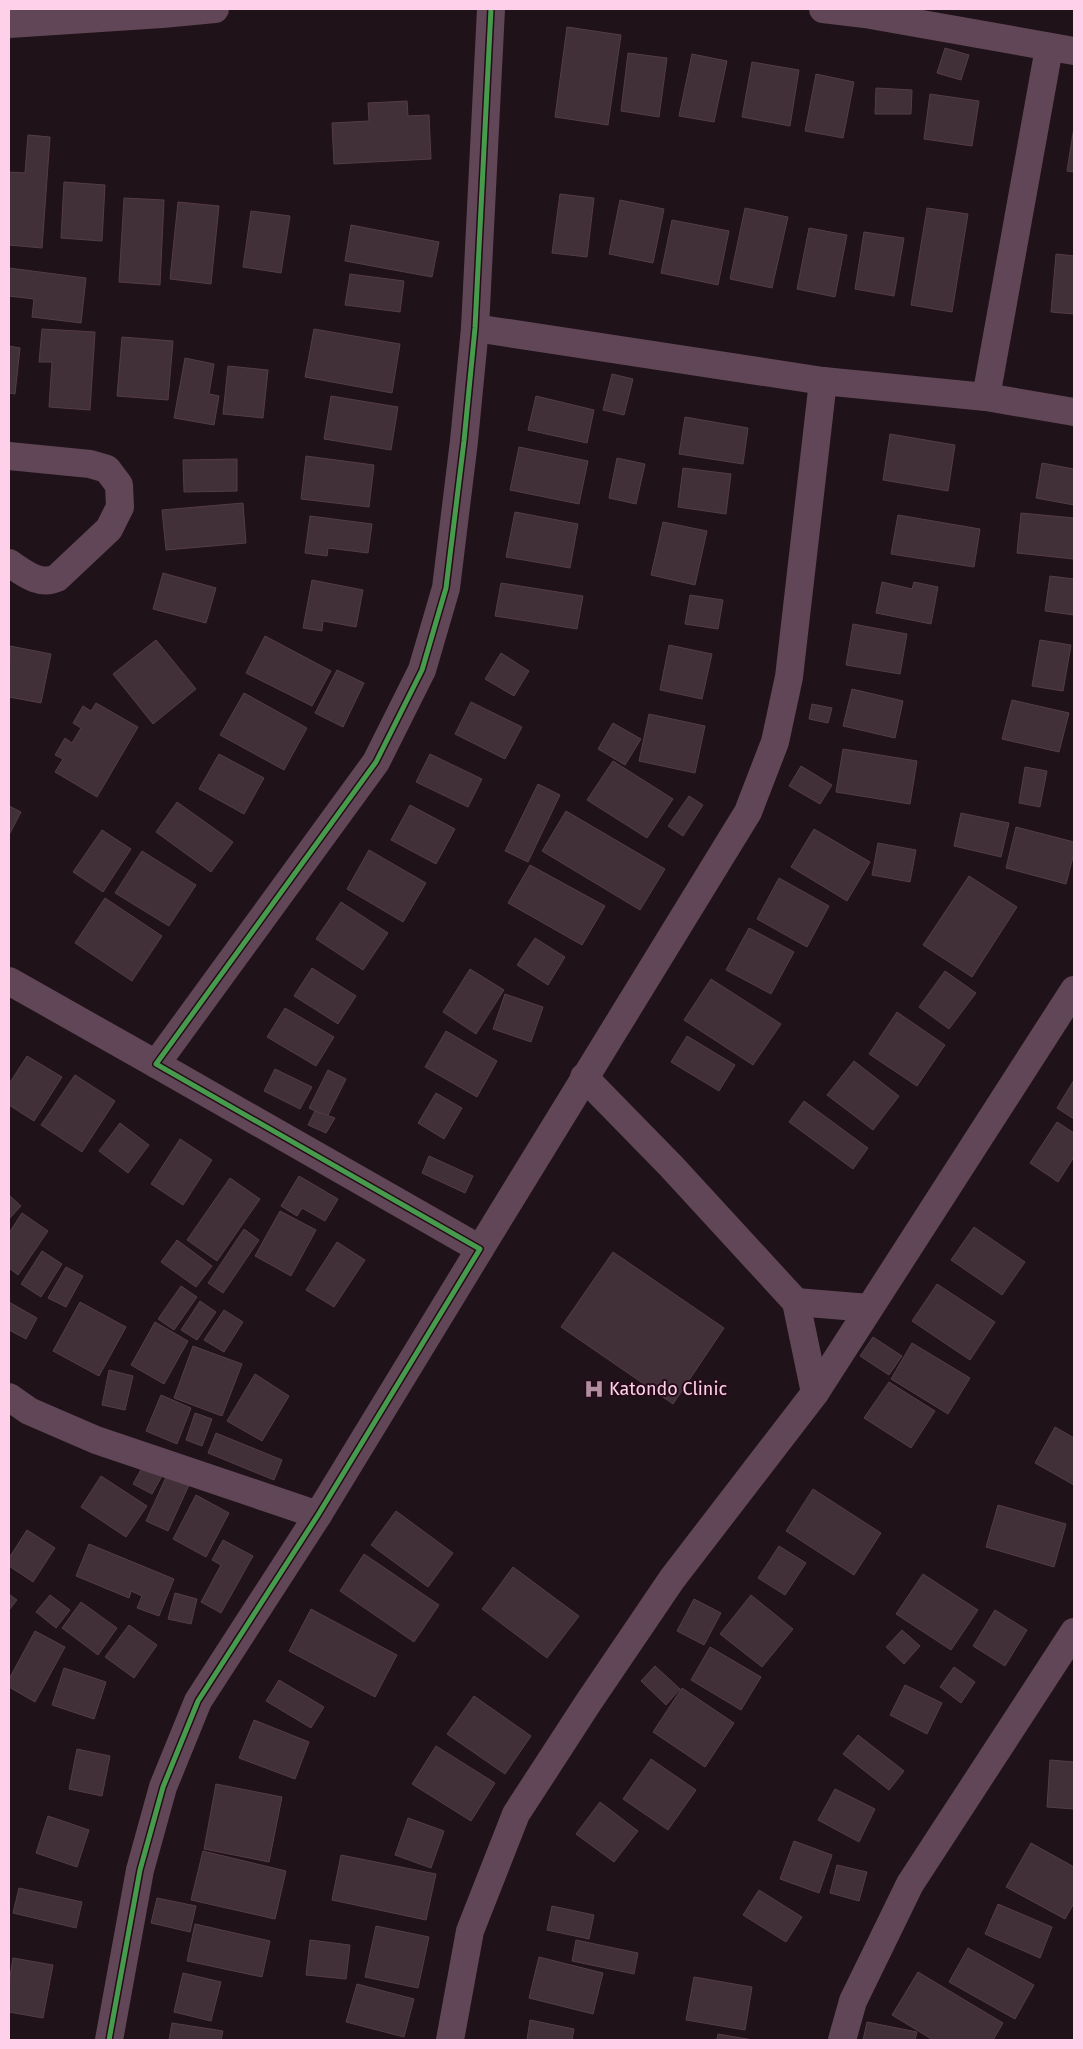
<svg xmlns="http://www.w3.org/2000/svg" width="1083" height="2049" viewBox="0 0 1083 2049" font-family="'Fira Sans',sans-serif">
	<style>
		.building { fill: #413038; stroke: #543c47 }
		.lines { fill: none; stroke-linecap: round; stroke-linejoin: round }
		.minor { stroke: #614657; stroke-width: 28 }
		.cycleway-casing { stroke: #250c18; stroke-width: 8 }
		.cycleway { stroke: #469c4c; stroke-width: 5 }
		.labels { text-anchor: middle; stroke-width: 4; stroke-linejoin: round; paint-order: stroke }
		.poi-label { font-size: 18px; fill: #ffd0ea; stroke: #250c18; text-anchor: start }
	</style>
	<rect width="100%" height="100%" fill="#1f1218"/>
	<!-- building -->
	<g class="building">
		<path d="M567,27L621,35L608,125L555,117Z"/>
		<path d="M945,48L969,55L961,80L937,73Z"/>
		<path d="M628,53L667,58L659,117L621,111Z"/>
		<path d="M692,54L727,61L714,122L679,116Z"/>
		<path d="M752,62L799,70L790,126L742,117Z"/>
		<path d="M816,74L854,82L843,138L805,131Z"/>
		<path d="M876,88L912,90L911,114H875Z"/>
		<path d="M930,94L979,101L972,146L924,139Z"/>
		<path d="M407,101L408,116L429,115L431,159L334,164L332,123L369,121L368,103Z"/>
		<path d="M1074,127V172L1067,171Z"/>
		<path d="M28,135L50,137L42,248L9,245V172L25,173Z"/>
		<path d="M64,182L105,185L102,241L61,238Z"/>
		<path d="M560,194L594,198L587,257L552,253Z"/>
		<path d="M124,198L164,200L160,285L119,282Z"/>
		<path d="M620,200L664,209L653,263L609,254Z"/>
		<path d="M178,202L219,206L211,284L170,279Z"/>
		<path d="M745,208L788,217L772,288L730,279Z"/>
		<path d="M927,208L968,214L952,312L911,305Z"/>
		<path d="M251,211L290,216L281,273L243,267Z"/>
		<path d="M672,220L729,231L718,285L661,273Z"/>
		<path d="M351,225L439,242L432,277L345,261Z"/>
		<path d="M809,228L847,235L835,297L797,289Z"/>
		<path d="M864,232L904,238L894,296L855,289Z"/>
		<path d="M1056,254L1074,256V314L1051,312Z"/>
		<path d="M9,268L86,278L81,323L32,317L34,299L9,296Z"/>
		<path d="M350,274L404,281L400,312L345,305Z"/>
		<path d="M42,329L95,332L90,410L49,407L52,362H39Z"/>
		<path d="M314,329L400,344L392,393L305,377Z"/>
		<path d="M122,337L173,341L168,400L117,396Z"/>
		<path d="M9,346L20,348L15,394L9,393Z"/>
		<path d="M185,358L214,364L209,394L219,396L214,425L174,418Z"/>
		<path d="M228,366L268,370L263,418L223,414Z"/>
		<path d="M612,374L633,379L624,415L603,410Z"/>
		<path d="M331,396L398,407L391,450L324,439Z"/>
		<path d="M536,396L594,410L587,443L528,430Z"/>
		<path d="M685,417L748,428L743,464L679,454Z"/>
		<path d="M890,434L955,445L948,491L883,480Z"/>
		<path d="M519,447L588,461L579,504L510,490Z"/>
		<path d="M306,456L374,465L369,507L301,499Z"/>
		<path d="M617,458L645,464L636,504L609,498Z"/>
		<path d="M237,459V491L184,492L183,460Z"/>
		<path d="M1042,463L1074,469V505L1036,498Z"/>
		<path d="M683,468L731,474L726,514L678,507Z"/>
		<path d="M243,503L246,543L166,550L162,510Z"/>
		<path d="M515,512L578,524L570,568L506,557Z"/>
		<path d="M1021,513L1074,518V559L1017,553Z"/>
		<path d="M898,515L980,529L974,567L891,554Z"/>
		<path d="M310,516L372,524L368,553L328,548L327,556L305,553Z"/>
		<path d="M663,522L707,531L695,585L651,575Z"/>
		<path d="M163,573L216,588L206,623L153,609Z"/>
		<path d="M1050,576L1074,579V615L1045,611Z"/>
		<path d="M312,580L363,590L356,627L323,621L322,631L303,628Z"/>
		<path d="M882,582L912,589L914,582L938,587L931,624L876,613Z"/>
		<path d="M501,583L583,596L577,629L495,616Z"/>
		<path d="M690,595L723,600L718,629L685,624Z"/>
		<path d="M853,624L907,634L900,674L846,665Z"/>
		<path d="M265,636L331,671L312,706L246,673Z"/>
		<path d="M156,640L196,689L153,724L113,674Z"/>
		<path d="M1040,640L1071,645L1063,691L1032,686Z"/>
		<path d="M669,645L712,654L702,699L660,690Z"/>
		<path d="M10,646L51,654L41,703L9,697Z"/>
		<path d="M501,653L529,671L514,696L485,679Z"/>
		<path d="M337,670L364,683L343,727L315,713Z"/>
		<path d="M852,689L903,701L895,738L843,726Z"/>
		<path d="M244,693L307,728L284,770L220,735Z"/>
		<path d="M1012,700L1069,713L1059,752L1002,739Z"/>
		<path d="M471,702L522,727L505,759L455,734Z"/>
		<path d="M96,703L138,727L97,797L55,772L63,759L55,755L65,738L72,743L81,728L73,723L83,706L91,711Z"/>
		<path d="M812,704L832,708L828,723L809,719Z"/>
		<path d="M649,714L705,726L695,773L639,761Z"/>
		<path d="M613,723L641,739L625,765L598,749Z"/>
		<path d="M843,749L917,761L910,804L836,792Z"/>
		<path d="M219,754L264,778L244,814L199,789Z"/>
		<path d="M430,754L482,779L468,807L416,782Z"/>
		<path d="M613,761L673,799L647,838L587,800Z"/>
		<path d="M801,766L832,785L820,804L789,786Z"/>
		<path d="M1025,767L1047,771L1040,807L1019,803Z"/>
		<path d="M538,784L560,795L528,862L505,851Z"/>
		<path d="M689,796L703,805L683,836L668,826Z"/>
		<path d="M177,802L233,842L211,872L156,832Z"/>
		<path d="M410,805L455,829L436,864L391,840Z"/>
		<path d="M9,806L21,812L9,835Z"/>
		<path d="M566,811L665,869L640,910L542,851Z"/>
		<path d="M961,813L1009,823L1001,857L954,846Z"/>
		<path d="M1016,827L1074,842V853L1066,884L1006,868Z"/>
		<path d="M814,829L870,862L847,901L791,867Z"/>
		<path d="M102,830L131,849L103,892L73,872Z"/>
		<path d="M878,843L916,850L910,882L872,875Z"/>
		<path d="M369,850L426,883L403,922L347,889Z"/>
		<path d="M142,851L196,885L169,926L115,893Z"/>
		<path d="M530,865L605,906L582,945L508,903Z"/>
		<path d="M969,876L1017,907L972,977L923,945Z"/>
		<path d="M779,878L829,906L807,947L757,919Z"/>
		<path d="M105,898L162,936L132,981L75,943Z"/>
		<path d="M341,902L388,933L363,970L316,939Z"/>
		<path d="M749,928L794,952L771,994L726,970Z"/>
		<path d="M535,938L565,957L548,985L517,965Z"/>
		<path d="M312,968L356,996L338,1024L294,996Z"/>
		<path d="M470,969L504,990L476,1034L443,1012Z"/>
		<path d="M945,971L976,993L949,1029L919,1007Z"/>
		<path d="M711,979L781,1024L753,1065L684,1020Z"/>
		<path d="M505,994L543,1007L531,1042L493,1029Z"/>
		<path d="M285,1008L334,1037L316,1066L267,1037Z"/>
		<path d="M897,1012L945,1045L917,1086L869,1054Z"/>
		<path d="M446,1031L497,1061L477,1097L425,1067Z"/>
		<path d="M687,1036L735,1065L719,1091L671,1062Z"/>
		<path d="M27,1056L62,1077L34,1121L9,1105V1084Z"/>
		<path d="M854,1061L899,1096L873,1130L827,1095Z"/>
		<path d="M275,1069L312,1087L300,1109L264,1091Z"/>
		<path d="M328,1070L346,1079L327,1117L309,1108Z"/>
		<path d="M75,1075L115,1101L82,1152L41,1125Z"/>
		<path d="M1074,1080V1119L1057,1108Z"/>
		<path d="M436,1093L462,1108L444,1139L418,1123Z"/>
		<path d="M804,1101L868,1148L853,1169L789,1122Z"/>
		<path d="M315,1111L335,1118L326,1133L308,1125Z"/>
		<path d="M1057,1122L1074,1133V1157L1058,1182L1030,1163Z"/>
		<path d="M120,1123L149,1145L128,1173L99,1151Z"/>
		<path d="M180,1139L212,1160L183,1205L151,1184Z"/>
		<path d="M429,1156L473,1176L465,1193L422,1173Z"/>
		<path d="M299,1176L338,1199L325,1221L302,1208L297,1216L281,1206Z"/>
		<path d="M230,1178L260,1199L217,1261L187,1240Z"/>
		<path d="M9,1195L21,1206L9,1219Z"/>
		<path d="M280,1211L316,1230L291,1276L255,1256Z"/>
		<path d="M22,1213L48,1231L18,1275L9,1268V1233Z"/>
		<path d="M974,1227L1025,1262L1002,1295L951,1260Z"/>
		<path d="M244,1229L259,1240L223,1293L208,1283Z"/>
		<path d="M177,1240L212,1266L196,1287L161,1262Z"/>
		<path d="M337,1242L365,1260L334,1307L306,1290Z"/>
		<path d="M42,1251L62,1264L41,1297L21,1284Z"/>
		<path d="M613,1252L724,1328L673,1404L561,1327Z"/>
		<path d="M66,1267L83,1276L66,1307L48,1298Z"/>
		<path d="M937,1284L995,1322L970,1360L912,1321Z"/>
		<path d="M181,1286L197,1297L174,1330L158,1319Z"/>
		<path d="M200,1301L216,1312L197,1340L181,1330Z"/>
		<path d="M9,1302L37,1318L26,1339L9,1330Z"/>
		<path d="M80,1302L126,1327L99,1376L53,1351Z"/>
		<path d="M224,1310L243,1322L224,1352L204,1340Z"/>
		<path d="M155,1322L188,1341L164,1384L131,1365Z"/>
		<path d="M873,1337L902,1356L889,1375L860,1356Z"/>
		<path d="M912,1343L970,1378L948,1414L891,1379Z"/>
		<path d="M193,1346L242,1364L222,1416L174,1398Z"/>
		<path d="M109,1370L133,1376L125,1410L102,1405Z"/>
		<path d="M255,1374L289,1396L262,1441L227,1421Z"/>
		<path d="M889,1382L935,1411L911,1448L864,1418Z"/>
		<path d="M161,1395L191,1408L177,1444L146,1431Z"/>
		<path d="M195,1413L212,1419L202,1446L186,1440Z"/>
		<path d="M1055,1427L1074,1438V1485L1035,1463Z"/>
		<path d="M216,1433L282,1460L274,1480L208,1453Z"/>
		<path d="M143,1466L162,1476L152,1494L133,1484Z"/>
		<path d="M167,1475L189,1485L168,1531L146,1521Z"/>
		<path d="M101,1476L147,1506L126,1537L81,1507Z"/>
		<path d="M813,1489L881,1533L854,1575L786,1531Z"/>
		<path d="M196,1495L229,1513L206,1557L173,1539Z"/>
		<path d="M998,1505L1066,1524L1054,1567L986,1547Z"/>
		<path d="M396,1511L453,1553L428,1587L371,1545Z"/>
		<path d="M27,1530L55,1548L33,1582L9,1566V1558Z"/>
		<path d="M223,1540L253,1556L221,1613L201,1602L221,1565L212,1560Z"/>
		<path d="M89,1544L174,1579L159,1616L137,1608L142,1596L131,1591L129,1598L76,1576Z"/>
		<path d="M779,1546L806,1563L785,1595L758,1578Z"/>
		<path d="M364,1554L439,1605L414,1642L340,1591Z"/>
		<path d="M513,1567L579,1616L547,1658L482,1609Z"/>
		<path d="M923,1574L978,1610L951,1650L896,1614Z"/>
		<path d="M175,1593L197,1599L191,1624L168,1619Z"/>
		<path d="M9,1594L17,1600L9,1610Z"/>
		<path d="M50,1595L70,1610L56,1628L36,1612Z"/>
		<path d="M751,1595L793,1629L762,1667L720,1634Z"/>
		<path d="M694,1599L721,1613L704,1645L677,1631Z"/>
		<path d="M81,1602L117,1628L98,1655L62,1628Z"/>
		<path d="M311,1609L397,1655L375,1697L289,1651Z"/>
		<path d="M995,1610L1027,1630L1005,1666L973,1646Z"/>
		<path d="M129,1625L157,1645L134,1678L105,1657Z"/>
		<path d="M902,1630L920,1646L904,1664L886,1647Z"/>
		<path d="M35,1631L65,1647L35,1702L9,1687V1679Z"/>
		<path d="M710,1647L761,1677L741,1710L691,1680Z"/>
		<path d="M655,1666L680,1689L666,1705L641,1681Z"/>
		<path d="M954,1667L975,1682L961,1703L940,1687Z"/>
		<path d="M64,1668L106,1682L94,1719L52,1705Z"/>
		<path d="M279,1680L324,1707L311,1728L266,1701Z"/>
		<path d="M905,1685L942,1703L927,1734L890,1715Z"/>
		<path d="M682,1688L734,1723L705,1767L653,1732Z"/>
		<path d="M474,1696L531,1736L505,1774L447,1734Z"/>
		<path d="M254,1720L309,1742L295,1779L239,1758Z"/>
		<path d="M858,1735L904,1771L889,1790L843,1754Z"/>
		<path d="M436,1746L495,1783L471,1821L412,1784Z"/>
		<path d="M77,1749L110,1756L102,1796L69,1789Z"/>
		<path d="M651,1759L696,1790L668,1830L623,1799Z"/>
		<path d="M1050,1760L1074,1762V1809L1047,1807Z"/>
		<path d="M216,1784L282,1797L269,1862L204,1849Z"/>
		<path d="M835,1789L875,1809L859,1842L818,1820Z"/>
		<path d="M600,1802L638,1831L614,1862L576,1834Z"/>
		<path d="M48,1816L89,1830L77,1867L36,1853Z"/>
		<path d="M408,1818L444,1831L431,1868L395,1855Z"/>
		<path d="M794,1841L832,1855L819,1893L780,1879Z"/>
		<path d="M1031,1843L1074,1867V1903L1065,1919L1006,1887Z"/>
		<path d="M203,1851L286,1871L275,1919L191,1900Z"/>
		<path d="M341,1855L436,1874L426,1920L332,1900Z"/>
		<path d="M837,1865L867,1872L859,1901L830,1893Z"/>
		<path d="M19,1888L82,1902L76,1928L13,1913Z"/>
		<path d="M759,1890L802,1917L786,1942L743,1915Z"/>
		<path d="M157,1898L196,1906L190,1932L151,1923Z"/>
		<path d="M998,1904L1052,1927L1040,1958L985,1934Z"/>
		<path d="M552,1906L594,1915L589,1939L547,1930Z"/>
		<path d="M195,1924L270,1941L262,1977L187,1961Z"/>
		<path d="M376,1926L429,1937L418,1988L365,1977Z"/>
		<path d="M310,1940L350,1945L346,1979L306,1975Z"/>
		<path d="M576,1940L638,1953L634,1974L572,1961Z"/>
		<path d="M968,1948L1034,1985L1015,2019L949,1982Z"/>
		<path d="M539,1957L603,1973L593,2014L529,1998Z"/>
		<path d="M13,1958L53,1965L43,2018L9,2012V1983Z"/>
		<path d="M918,1972L1003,2023L993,2040H933L892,2015Z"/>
		<path d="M183,1973L221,1982L211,2021L174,2012Z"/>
		<path d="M694,1977L752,1987L745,2030L686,2020Z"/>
		<path d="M357,1984L414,1999L404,2037L346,2022Z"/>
		<path d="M530,2020L574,2029L572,2040H527Z"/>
		<path d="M867,2022L917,2032L915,2040H863Z"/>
		<path d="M172,2023L223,2031L221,2040H169Z"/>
		<path d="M718,2034L753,2040H717Z"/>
	</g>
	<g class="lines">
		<!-- minor -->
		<g class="minor">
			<path d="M823,9L865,14L1074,51"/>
			<path d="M9,24L162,14L215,9"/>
			<path d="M475,328L823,381L986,397L1074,412"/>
			<path d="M986,397L1049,48"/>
			<path d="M9,456L90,464L107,469L119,485L120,507L109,529L57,578C39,586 24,573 9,563"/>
			<path d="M9,981L156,1064"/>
			<path d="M584,1077L671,1166L796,1302L815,1393L1074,990"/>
			<path d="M480,1249L748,812L775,742L789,677L823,381"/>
			<path d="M796,1302L869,1308"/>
			<path d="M9,1397L29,1411L96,1440L318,1515"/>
			<path d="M109,2040L140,1870L163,1787L198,1701L318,1515L480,1249L156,1064L376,762L422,670L446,588L464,441L475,328L491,9"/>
			<path d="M450,2040L470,1931L516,1814L588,1703L672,1579L815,1393"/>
			<path d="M842,2040L853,2001L910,1884L1074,1632"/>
		</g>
		<defs>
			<path id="cycleway" d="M109,2040L140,1870L163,1787L198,1701L318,1515L480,1249L156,1064L376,762L422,670L446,588L464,441L475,328L491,9"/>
		</defs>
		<!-- cycleway casing -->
		<use href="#cycleway" class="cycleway-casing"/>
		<!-- cycleway -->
		<use href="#cycleway" class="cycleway"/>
	</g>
	<!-- icons -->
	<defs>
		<symbol id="hospital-bare" viewBox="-9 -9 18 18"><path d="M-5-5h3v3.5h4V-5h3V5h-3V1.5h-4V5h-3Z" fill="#b18ea0" stroke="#250c18" stroke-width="2.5" paint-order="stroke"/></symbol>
	</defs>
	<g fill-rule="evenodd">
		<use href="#hospital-bare" x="580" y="1375" width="28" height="28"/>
	</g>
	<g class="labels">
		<!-- poi labels -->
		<g class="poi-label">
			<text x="609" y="1395">Katondo Clinic</text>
		</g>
	</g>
	<!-- border -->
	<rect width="1083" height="2049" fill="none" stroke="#ffd0ea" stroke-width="20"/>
</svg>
